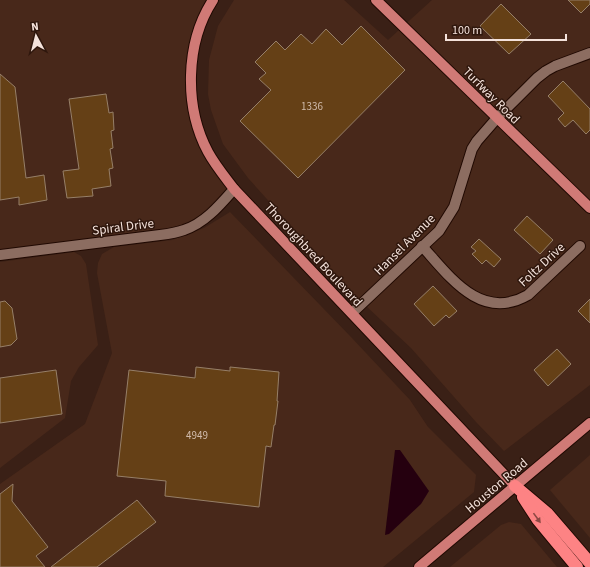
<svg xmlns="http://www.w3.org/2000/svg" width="590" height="567" viewBox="0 0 590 567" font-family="'Source Sans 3',sans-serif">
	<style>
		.built { fill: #48281a }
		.water { fill: #25000f }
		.building { fill: #654016; stroke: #967f68 }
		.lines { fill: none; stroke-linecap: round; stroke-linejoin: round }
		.minor-casing { stroke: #200902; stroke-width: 12 }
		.major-casing { stroke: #200902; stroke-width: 12 }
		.highway-casing { stroke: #200902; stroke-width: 14 }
		.minor { stroke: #8c6d61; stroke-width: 10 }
		.major { stroke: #d07a76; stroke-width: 10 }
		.highway { stroke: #fd8384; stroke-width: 12 }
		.oneway { fill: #8c4843 }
		.labels { text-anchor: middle; stroke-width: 3; stroke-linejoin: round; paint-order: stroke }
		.number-label { font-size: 11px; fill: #d0baaa }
		.street-label { font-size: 13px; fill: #f4e2db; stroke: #2f170d }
	</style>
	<rect width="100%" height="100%" fill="#3a2016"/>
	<!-- built -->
	<g class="built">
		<path d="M0,0H213L192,57L200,133L234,189L191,228L0,255Z"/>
		<path d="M234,0H344L388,40L432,0H590V385L504,451L476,422L411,348L351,292L248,178L223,144L211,110L208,94L209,60L218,26Z"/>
		<path d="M230,212L351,337L410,400L428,427L476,475L474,492L383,567H0V484L85,424L112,353L97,273L98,263L102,254L114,247L172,240L204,228Z"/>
		<path d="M74,252L81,256L86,264L98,345L79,367L71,381L65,418L0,468V262Z"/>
		<path d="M590,455V538L550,490Z"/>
		<path d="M509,522L521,524L557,567H450L501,525Z"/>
	</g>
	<!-- water -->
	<path class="water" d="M395,450H400L429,491L421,504L389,534L385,535Z"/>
	<!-- building -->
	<g class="building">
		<path d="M568,0H590V4L581,13Z"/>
		<path d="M501,4L531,34L509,54L480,26Z"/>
		<path d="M361,26L405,70L298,178L240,121L271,90L259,79L266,73L255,62L276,41L285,50L301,34L312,44L326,29L342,45Z"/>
		<path d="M0,74L15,87L26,178L44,175L47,200L19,205V197L0,200Z"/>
		<path d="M563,81L590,109V130L586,134L573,120L565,127L558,119L564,113L548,96Z"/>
		<path d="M106,94L109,113L113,112L114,130L111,131L113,148L110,149L113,168L109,169L111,186L92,189L93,196L67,198L63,171L79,169L69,99Z"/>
		<path d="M527,216L553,240L540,254L514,230Z"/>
		<path d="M479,239L501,259L494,267L486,260L482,264L472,254L476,251L471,247Z"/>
		<path d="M433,286L457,311L449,318L446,315L434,326L414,304Z"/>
		<path d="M590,299V323L578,311Z"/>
		<path d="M5,301L12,308L17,339L11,345L0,347V302Z"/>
		<path d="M557,349L571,364L548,386L534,370Z"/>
		<path d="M196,367L230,371V367L279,372L277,401H278L275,425H274L271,447L266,446L259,507L165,496L166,481L117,476L129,370L195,378Z"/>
		<path d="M56,370L62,414L0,423V378Z"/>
		<path d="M13,484L12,501L48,547L36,556L45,567H0V494Z"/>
		<path d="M137,500L156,522L97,567H51Z"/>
	</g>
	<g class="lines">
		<defs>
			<g id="minor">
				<path d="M422,246C450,277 481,322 528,295L580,246"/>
				<path d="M0,255L160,235C168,234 176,233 184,230C205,223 220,205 234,189"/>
				<path d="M352,313L439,231L454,207L472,149L477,141L497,118L537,78L546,71L555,66L590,53"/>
			</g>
			<g id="major">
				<path d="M213,0C185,43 184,107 208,152C215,165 225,177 234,189L515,486"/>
				<path d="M376,0L590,208"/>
				<path d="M419,567L590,423"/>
			</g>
			<g id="highway">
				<path d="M515,486L547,513L590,563"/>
				<path d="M523,497L538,520L577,567"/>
			</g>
		</defs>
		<!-- minor casing -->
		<use href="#minor" class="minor-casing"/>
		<!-- major casing -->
		<use href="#major" class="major-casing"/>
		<!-- highway casing -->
		<use href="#highway" class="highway-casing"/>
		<!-- minor -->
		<use href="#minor" class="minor"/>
		<!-- major -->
		<use href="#major" class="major"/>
		<!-- highway -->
		<use href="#highway" class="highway"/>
	</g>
	<!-- one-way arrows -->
	<defs><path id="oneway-solid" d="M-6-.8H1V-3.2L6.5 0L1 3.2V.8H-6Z"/></defs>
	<use class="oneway" href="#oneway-solid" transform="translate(537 518) rotate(54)"/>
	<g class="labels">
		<!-- number labels -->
		<g class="number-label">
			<text x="312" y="110">1336</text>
			<text x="197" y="439">4949</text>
		</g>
		<!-- street labels -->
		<g class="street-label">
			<text transform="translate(492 95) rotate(45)" y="5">Turfway Road</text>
			<text transform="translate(123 226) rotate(-7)" y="5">Spiral Drive</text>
			<text transform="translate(404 244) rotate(-45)" y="5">Hansel Avenue</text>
			<text transform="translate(314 254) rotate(47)" y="5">Thoroughbred Boulevard</text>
			<text transform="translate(541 264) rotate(-43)" y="5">Foltz Drive</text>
			<text transform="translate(496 485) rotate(-40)" y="5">Houston Road</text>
		</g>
	</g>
	<!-- north arrow -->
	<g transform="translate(36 36) rotate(353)" stroke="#2f170d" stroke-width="3" paint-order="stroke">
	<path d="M0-3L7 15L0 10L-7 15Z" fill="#f4e2db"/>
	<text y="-6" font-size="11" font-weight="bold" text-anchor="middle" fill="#f4e2db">N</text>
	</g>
	<!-- scale -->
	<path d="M446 34v6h120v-6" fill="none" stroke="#f4e2db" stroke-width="2"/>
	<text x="452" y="34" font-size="12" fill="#f4e2db" stroke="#2f170d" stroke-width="3" paint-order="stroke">100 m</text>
</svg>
